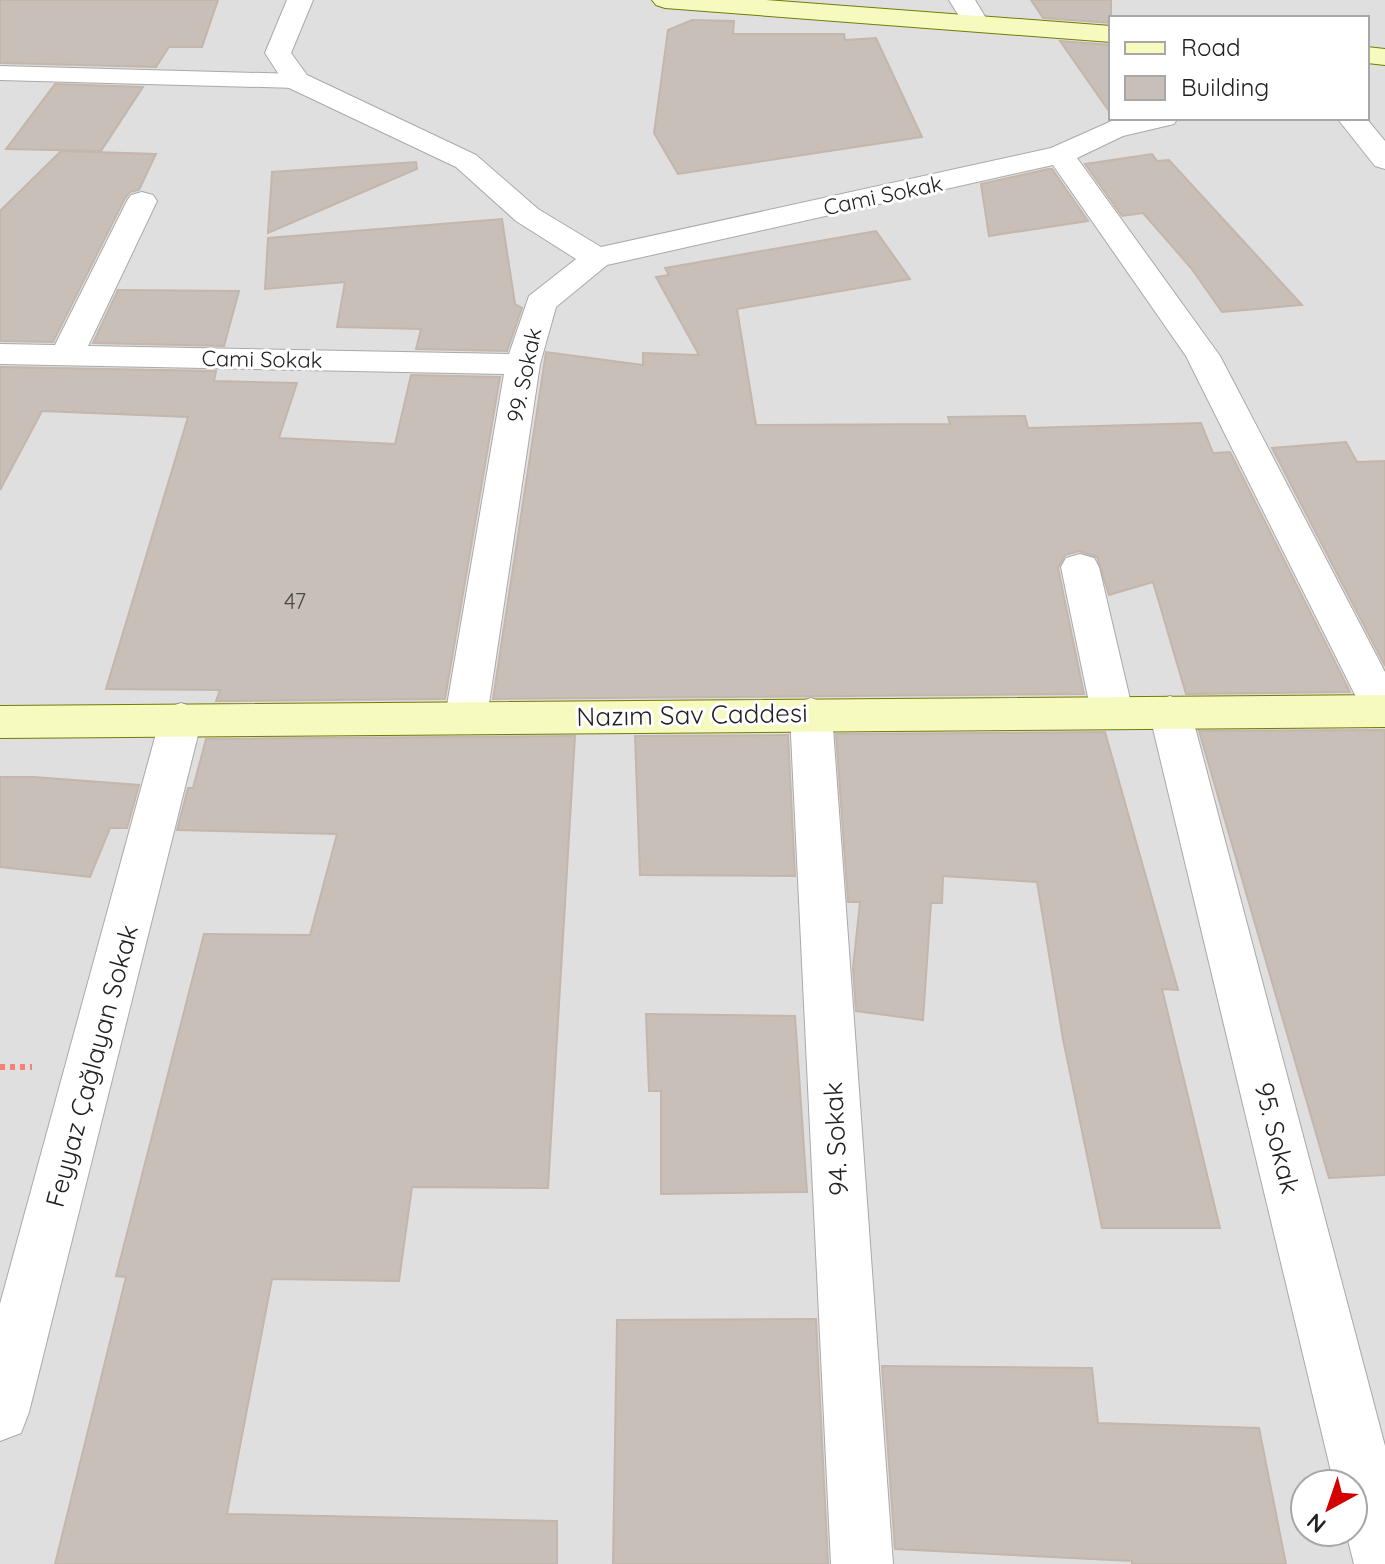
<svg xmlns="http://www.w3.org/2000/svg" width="1385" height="1564" viewBox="0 0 1385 1564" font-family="Quicksand,sans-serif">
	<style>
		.residential { fill: #e0dfdf; fill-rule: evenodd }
		.building { fill: #c7bfb8; stroke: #c4b6ab; stroke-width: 2 }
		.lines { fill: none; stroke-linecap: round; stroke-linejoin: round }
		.lane-casing { stroke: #a9a9a9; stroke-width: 2 }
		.street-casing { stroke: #a9a9a9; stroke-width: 2 }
		.secondary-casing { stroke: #707d05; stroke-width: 2 }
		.path { stroke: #fa8072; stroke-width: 6; stroke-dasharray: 5 5; stroke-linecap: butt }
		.lane { fill: #fff; fill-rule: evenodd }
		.street { fill: #fff; fill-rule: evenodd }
		.secondary { fill: #f7fabf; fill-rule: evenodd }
		.labels { text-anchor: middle; stroke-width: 6; stroke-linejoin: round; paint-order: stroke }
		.far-street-label { font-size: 22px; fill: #222; stroke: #fff }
		.number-label { font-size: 22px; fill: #4b4948 }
		.street-label { font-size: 26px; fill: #222; stroke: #fff }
	</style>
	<rect width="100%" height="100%" fill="#f2efe9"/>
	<!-- residential -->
	<path class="residential" d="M0,0H1385V1564H0ZM1111,18H1367V118H1111ZM1305,1484H1353V1532H1305Z"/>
	<!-- building -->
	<g class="building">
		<path d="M0,0H218L202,47H169L156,67L0,63Z"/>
		<path d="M1031,0H1111V23L1043,18Z"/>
		<path d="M692,20L734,21L733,34H844L845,40L876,38L922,137L678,174L654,133L668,30Z"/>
		<path d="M1060,41L1111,45V114Z"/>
		<path d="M55,84L143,87L101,151L6,149Z"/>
		<path d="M61,151L156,154L139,190L130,192L124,200L53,342L0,341V211Z"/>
		<path d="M1152,154L1157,161L1169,160L1302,305L1222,312L1191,268L1143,213L1122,216L1085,164Z"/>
		<path d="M416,162L417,169L268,233L272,172Z"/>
		<path d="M1048,169H1052L1088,221L989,236L981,184Z"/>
		<path d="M502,219L515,304L522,308L507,351L416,349L421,329L337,327L345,282L265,289L268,238Z"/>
		<path d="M876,231L910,279L737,309L756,425L950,424L948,417L1025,416L1028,428L1201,423L1213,453L1230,452L1350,692L1186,694L1153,582L1109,595L1097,557L1079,551L1065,555L1058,568L1084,694L493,699L546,352L643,365V353L699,355L656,277L669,275L665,268Z"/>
		<path d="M118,290L239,291L224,346L93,343Z"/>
		<path d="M0,367L216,371L214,381L297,383L279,438L395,444L411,375L500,377L445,699L216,701L220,690L106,689L188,417L42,411L0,490Z"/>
		<path d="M1346,442L1357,462L1385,461V666L1272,448Z"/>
		<path d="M1385,730V1175L1329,1178L1199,731Z"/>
		<path d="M1105,732L1178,990L1162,989L1220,1228H1102L1063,1039L1037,882L943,876L942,903H931L923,1020L856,1011L853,968L860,902H848L836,734Z"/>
		<path d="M788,735L795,876L640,875L635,736Z"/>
		<path d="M575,736L548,1188L412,1187L399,1281L272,1279L227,1514L557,1521V1564H55L126,1277L116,1276L204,934L310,935L337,834L177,830L188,788H193L206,739Z"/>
		<path d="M0,777H34L139,785L127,828H110L90,877L0,867Z"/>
		<path d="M646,1014L795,1016L807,1192L661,1194V1091H649Z"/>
		<path d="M816,1319L828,1564H613L617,1320Z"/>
		<path d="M882,1366L1092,1368L1098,1423L1259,1428L1286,1564H1132V1561L895,1549Z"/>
	</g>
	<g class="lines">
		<defs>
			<path id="lane" d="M0,66L297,74L308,81L297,88L0,80Z"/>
			<g id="street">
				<path d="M287,0H313L291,53L307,75L476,155L538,209L601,247L1051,148L1114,120L1178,118L1174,124L1123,136L1077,158L1220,356L1385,672V726L1369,722L1363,711L1186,356L1053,165L607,265L556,307L540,364L487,717L481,728L466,733L451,728L445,717L504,374L0,364V344L55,345L127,201L131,195L142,192L153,195L157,201L88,346L509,354L529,296L576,259L516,221L456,167L287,87L265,53Z"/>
				<path d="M949,0H975L989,23L985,29H967Z"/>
				<path d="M1337,118H1366L1385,141V169L1375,166Z"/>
				<path d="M1080,554L1094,558L1099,567L1133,712L1127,723L1112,728L1097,723L1091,712L1061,567L1066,558Z"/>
				<path d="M1170,696L1185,701L1191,712L1385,1446V1564H1354L1346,1532H1353V1484H1334L1149,712L1155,701Z"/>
				<path d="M811,698L826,703L832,714L893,1564H831L790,714L796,703Z"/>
				<path d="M181,703L196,708L202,719L29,1412L21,1433L0,1441V1304L160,719L166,708Z"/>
			</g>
			<g id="secondary">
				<path d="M652,0H766L1111,26V42L665,8L656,5Z"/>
				<path d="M1367,47L1385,49V65L1367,63Z"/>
				<path d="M1385,695V727L0,738V706Z"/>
			</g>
		</defs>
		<!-- lane casing -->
		<use href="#lane" class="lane-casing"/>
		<!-- street casing -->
		<use href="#street" class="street-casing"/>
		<!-- secondary casing -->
		<use href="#secondary" class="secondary-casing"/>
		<!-- path -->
		<path class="path" d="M0,1067H32"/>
		<!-- lane -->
		<use href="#lane" class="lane"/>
		<!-- street -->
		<use href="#street" class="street"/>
		<!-- secondary -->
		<use href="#secondary" class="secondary"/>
	</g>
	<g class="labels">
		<!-- far-street labels -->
		<g class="far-street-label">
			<text transform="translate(883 195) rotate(-12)" y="8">Cami Sokak</text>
			<text transform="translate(262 359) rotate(1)" y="8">Cami Sokak</text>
			<text transform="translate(524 375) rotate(-78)" y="8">99. Sokak</text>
		</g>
		<!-- number labels -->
		<g class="number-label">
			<text x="295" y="609">47</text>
		</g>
		<!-- street labels -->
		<g class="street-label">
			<text transform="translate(692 715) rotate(-1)" y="9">Nazım Sav Caddesi</text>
			<text transform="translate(92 1066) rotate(-75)" y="9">Feyyaz Çağlayan Sokak</text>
			<text transform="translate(1277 1138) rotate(76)" y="9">95. Sokak</text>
			<text transform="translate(836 1139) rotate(-93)" y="9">94. Sokak</text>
		</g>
	</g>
	<!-- legend -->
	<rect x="1109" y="16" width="260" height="104" fill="#ffffff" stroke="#a7a7a7" stroke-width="2"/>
	<rect x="1125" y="42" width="40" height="12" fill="#f7fabf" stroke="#a7a7a7" stroke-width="2"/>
	<text x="1181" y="56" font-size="24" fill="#222222">Road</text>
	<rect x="1125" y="76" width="40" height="24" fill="#c7bfb8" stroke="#a7a7a7" stroke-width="2"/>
	<text x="1181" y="96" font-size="24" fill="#222222">Building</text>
	<!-- north arrow -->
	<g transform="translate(1329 1508) rotate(220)"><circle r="38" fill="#ffffff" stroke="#a7a7a7" stroke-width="2"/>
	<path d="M0-6L14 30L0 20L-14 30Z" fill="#d40000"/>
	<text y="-12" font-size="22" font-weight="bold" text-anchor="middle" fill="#222222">N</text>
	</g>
</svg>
